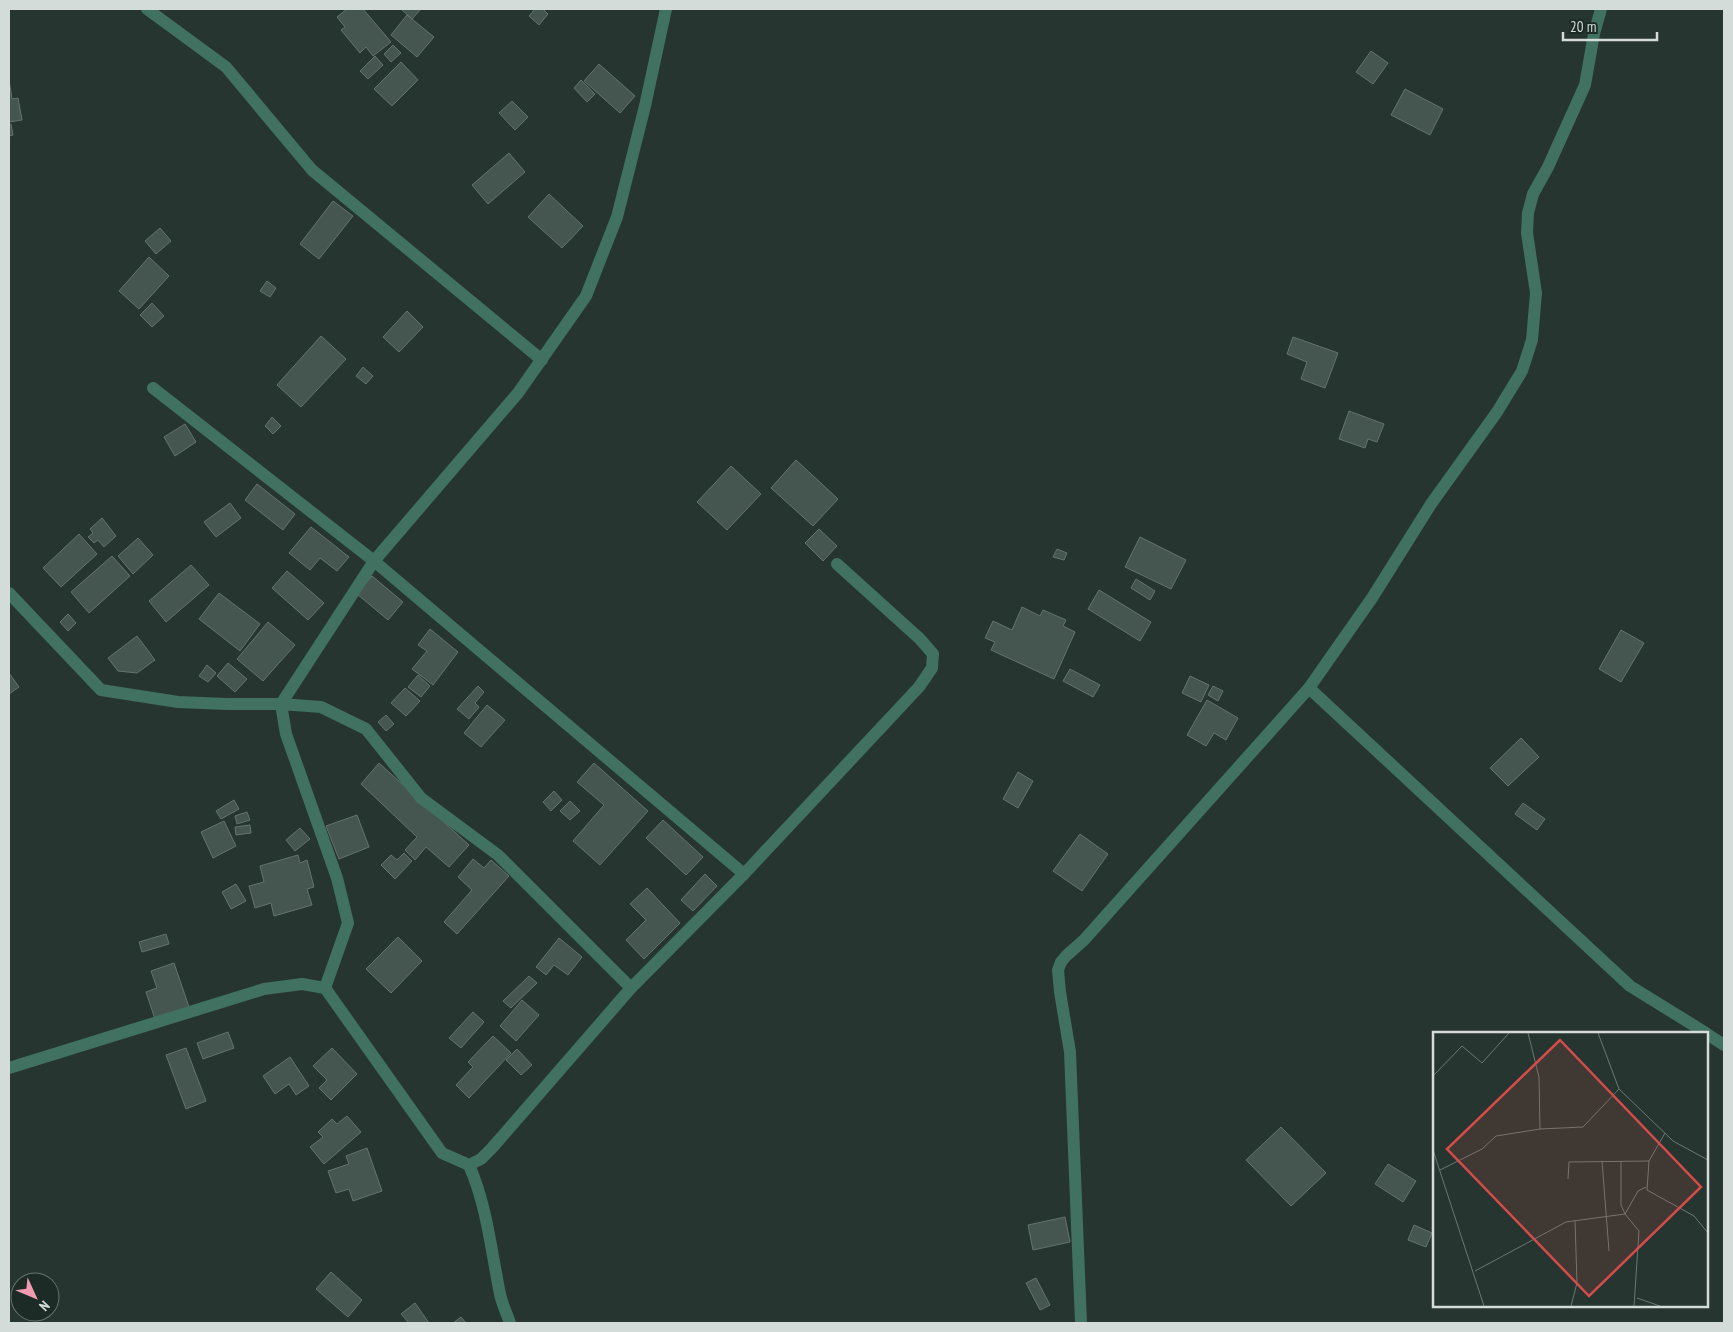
<svg xmlns="http://www.w3.org/2000/svg" width="1733" height="1332" viewBox="0 0 1733 1332" font-family="'PT Sans Narrow',sans-serif">
	<style>
		.building { fill: #45554f; stroke: #63746e }
		.lines { fill: none; stroke-linecap: round; stroke-linejoin: round }
		.minor { stroke: #407161; stroke-width: 12 }
		.inset-road { fill: none; stroke: #6b7874; stroke-width: 1 }
		.view { fill: #d54c4b; fill-opacity: 0.15; stroke: #d54c4b; stroke-width: 2.5 }
		.inset-edge { fill: none; stroke: #d3dcd9; stroke-width: 2.5 }
	</style>
	<rect width="100%" height="100%" fill="#263530"/>
	<!-- building -->
	<g class="building">
		<path d="M347,9H363L391,42L373,56L366,47L360,53L341,30L345,27L337,17Z"/>
		<path d="M401,9H421L412,19Z"/>
		<path d="M535,9H543L548,14L539,25L529,16Z"/>
		<path d="M407,15L434,37L417,57L391,35Z"/>
		<path d="M393,45L401,53L391,62L384,54Z"/>
		<path d="M1371,51L1388,63L1373,84L1356,72Z"/>
		<path d="M375,56L383,65L368,79L360,71Z"/>
		<path d="M401,62L418,80L392,106L374,89Z"/>
		<path d="M599,64L635,96L620,113L584,81Z"/>
		<path d="M9,79L12,99L18,98L22,120L9,122Z"/>
		<path d="M581,80L595,94L587,102L574,88Z"/>
		<path d="M1405,89L1443,109L1430,135L1391,115Z"/>
		<path d="M512,101L528,117L515,130L499,113Z"/>
		<path d="M11,124L13,135L9,136V125Z"/>
		<path d="M509,153L525,172L488,204L472,185Z"/>
		<path d="M549,194L583,226L562,248L528,217Z"/>
		<path d="M333,201L353,216L319,259L300,244Z"/>
		<path d="M160,228L171,241L156,254L145,241Z"/>
		<path d="M149,257L169,276L139,309L119,291Z"/>
		<path d="M267,281L276,288L270,297L260,291Z"/>
		<path d="M152,303L164,316L152,327L140,315Z"/>
		<path d="M407,311L423,327L399,352L383,337Z"/>
		<path d="M321,336L346,359L301,407L277,385Z"/>
		<path d="M1293,337L1338,353L1325,388L1301,379L1307,362L1287,354Z"/>
		<path d="M363,367L373,376L366,384L356,376Z"/>
		<path d="M1349,411L1384,424L1377,442L1368,439L1365,448L1339,439Z"/>
		<path d="M272,417L281,426L273,434L265,426Z"/>
		<path d="M185,424L196,442L175,456L164,437Z"/>
		<path d="M796,460L838,499L813,526L771,488Z"/>
		<path d="M731,466L761,494L727,530L697,502Z"/>
		<path d="M257,484L295,514L283,530L245,500Z"/>
		<path d="M230,503L241,518L216,537L204,522Z"/>
		<path d="M102,518L116,536L104,547L98,540L94,543L88,537L93,533L90,529Z"/>
		<path d="M311,527L349,557L337,571L320,558L310,570L289,553Z"/>
		<path d="M819,529L837,546L823,561L805,543Z"/>
		<path d="M79,534L97,554L61,587L43,568Z"/>
		<path d="M1140,537L1186,560L1171,589L1125,567Z"/>
		<path d="M138,538L153,555L133,574L118,556Z"/>
		<path d="M1057,549L1067,553L1064,560L1053,557Z"/>
		<path d="M112,556L130,576L89,613L71,592Z"/>
		<path d="M191,565L209,585L166,622L149,601Z"/>
		<path d="M287,571L324,603L308,620L272,588Z"/>
		<path d="M372,576L403,602L388,620L357,594Z"/>
		<path d="M1136,579L1155,591L1150,600L1131,588Z"/>
		<path d="M1099,590L1151,622L1140,641L1088,609Z"/>
		<path d="M219,593L260,624L240,651L199,619Z"/>
		<path d="M1022,607L1040,616L1043,610L1066,620L1063,626L1075,632L1054,679L991,650L995,642L985,638L993,621L1012,630Z"/>
		<path d="M68,614L76,623L68,631L60,622Z"/>
		<path d="M268,622L295,645L263,681L237,659Z"/>
		<path d="M430,629L458,652L433,685L412,669L427,651L418,645Z"/>
		<path d="M1621,630L1644,643L1621,682L1599,669Z"/>
		<path d="M137,636L155,660L137,673L118,671L108,658Z"/>
		<path d="M228,663L247,679L235,692L217,676Z"/>
		<path d="M207,665L216,673L208,682L199,676Z"/>
		<path d="M1070,669L1100,685L1093,697L1063,681Z"/>
		<path d="M9,673L19,687L9,694Z"/>
		<path d="M418,675L430,686L421,697L408,687Z"/>
		<path d="M1190,676L1209,685L1201,702L1182,693Z"/>
		<path d="M478,686L484,692L475,703L479,707L469,719L457,709Z"/>
		<path d="M1213,686L1223,691L1218,701L1208,695Z"/>
		<path d="M405,688L420,701L406,716L391,703Z"/>
		<path d="M1207,700L1238,718L1226,740L1214,733L1206,746L1187,735Z"/>
		<path d="M487,705L505,720L481,747L464,733Z"/>
		<path d="M386,715L394,724L386,731L378,722Z"/>
		<path d="M1521,738L1539,757L1508,786L1490,768Z"/>
		<path d="M379,763L469,845L449,867L426,847L415,860L405,850L417,837L361,784Z"/>
		<path d="M594,763L648,811L600,865L573,841L604,805L577,782Z"/>
		<path d="M1018,772L1033,781L1018,808L1003,799Z"/>
		<path d="M554,791L562,800L551,811L543,802Z"/>
		<path d="M234,800L239,809L221,819L216,811Z"/>
		<path d="M570,801L580,811L570,820L560,811Z"/>
		<path d="M1523,803L1545,819L1537,830L1515,814Z"/>
		<path d="M247,812L250,820L237,824L235,816Z"/>
		<path d="M357,815L369,847L339,859L326,826Z"/>
		<path d="M663,820L703,857L686,875L646,838Z"/>
		<path d="M224,821L236,846L213,858L201,832Z"/>
		<path d="M250,825L251,833L236,835L235,827Z"/>
		<path d="M300,828L310,839L295,851L286,840Z"/>
		<path d="M1080,834L1108,854L1082,891L1053,871Z"/>
		<path d="M404,853L412,861L395,879L381,865L391,855L397,860Z"/>
		<path d="M298,855L300,863L307,860L314,887L307,889L312,905L274,916L271,903L255,908L249,886L264,882L260,866Z"/>
		<path d="M473,859L484,868L491,860L509,876L457,934L444,922L472,890L458,877Z"/>
		<path d="M705,874L717,886L693,911L681,900Z"/>
		<path d="M236,884L246,901L231,909L222,892Z"/>
		<path d="M647,888L680,923L644,959L626,940L646,920L630,904Z"/>
		<path d="M166,934L169,944L142,952L139,942Z"/>
		<path d="M398,937L422,961L391,993L366,969Z"/>
		<path d="M559,938L582,957L568,975L554,965L546,975L536,967Z"/>
		<path d="M174,963L189,1007L155,1019L146,992L157,988L151,971Z"/>
		<path d="M529,976L537,983L511,1008L503,1001Z"/>
		<path d="M522,1000L539,1015L516,1041L500,1026Z"/>
		<path d="M473,1012L484,1022L461,1048L449,1038Z"/>
		<path d="M228,1032L234,1048L203,1059L197,1043Z"/>
		<path d="M493,1036L511,1053L469,1098L456,1085L473,1067L468,1062Z"/>
		<path d="M186,1048L206,1101L186,1109L166,1055Z"/>
		<path d="M332,1048L357,1074L331,1100L319,1088L327,1080L313,1066Z"/>
		<path d="M517,1049L532,1065L521,1075L506,1060Z"/>
		<path d="M290,1057L309,1086L296,1095L289,1084L275,1094L263,1076Z"/>
		<path d="M347,1116L361,1132L324,1164L310,1147L323,1137L318,1132L332,1119L337,1124Z"/>
		<path d="M1281,1127L1326,1173L1291,1206L1246,1160Z"/>
		<path d="M367,1148L382,1191L353,1201L349,1189L336,1193L328,1171L349,1164L346,1156Z"/>
		<path d="M1388,1164L1416,1181L1403,1202L1375,1184Z"/>
		<path d="M1065,1217L1070,1242L1033,1250L1028,1225Z"/>
		<path d="M1414,1225L1432,1233L1426,1247L1408,1240Z"/>
		<path d="M331,1272L362,1300L348,1317L316,1289Z"/>
		<path d="M1036,1278L1050,1305L1040,1310L1026,1283Z"/>
		<path d="M415,1303L429,1323H409L401,1314Z"/>
		<path d="M461,1317L466,1323H453Z"/>
	</g>
	<g class="lines">
		<!-- minor -->
		<g class="minor">
			<path d="M147,9L226,67L312,170L542,360"/>
			<path d="M153,388L374,561L744,874"/>
			<path d="M9,593L101,690L178,702L227,704H281L374,561L518,393L586,296L617,217L645,106L666,9"/>
			<path d="M1309,688L1630,986L1706,1033"/>
			<path d="M325,988L348,923L337,878L286,734L281,704L321,707L366,729L421,798L498,855L631,988"/>
			<path d="M1707,1034L1724,1045"/>
			<path d="M9,1068L264,989L302,984L325,988L442,1153L469,1165L481,1159L492,1148L631,988L744,874L919,687L932,668L933,654L920,639L837,564"/>
			<path d="M469,1165C487,1206 491,1250 500,1294C502,1304 507,1314 510,1323"/>
			<path d="M1081,1323L1070,1052L1060,992L1058,970L1061,962L1066,956L1084,940L1309,688L1372,598L1431,504L1497,412L1522,371L1532,340L1536,293L1527,233L1528,213L1533,194L1548,167L1585,85L1594,34L1601,9"/>
		</g>
	</g>
	<!-- overview -->
	<g transform="translate(1433 1032)">
		<rect width="275" height="275" fill="#263530"/>
		<path class="inset-road" d="M95,1L106,45L107,97M165,1L186,57L240,109L275,128M0,44L29,14L49,31L76,1M0,118L51,274M169,129L176,219M188,129V173L192,182L205,159L213,155M216,129L232,101M7,138L49,117L63,104L107,97L150,95L186,57M135,147L136,130L216,129L214,158L261,184L275,201M42,239L133,190L192,182L206,199L201,274M204,266L227,274M138,274L144,251L142,188"/>
		<path class="view" d="M127,8L268,155L156,264L14,117Z"/>
		<rect width="275" height="275" class="inset-edge"/>
	</g>
	<!-- border -->
	<rect width="1733" height="1332" fill="none" stroke="#d3dcd9" stroke-width="20"/>
	<!-- north arrow -->
	<g transform="translate(35 1297) rotate(134)"><circle r="24" fill="#1d2b26" stroke="#66726e"/>
	<path d="M0-4L9 19L0 12L-9 19Z" fill="#f19ab2"/>
	<text y="-8" font-size="14" font-weight="bold" text-anchor="middle" fill="#d3dcd9">N</text>
	</g>
	<!-- scale -->
	<path d="M1563 32v8h94v-8" fill="none" stroke="#d3dcd9" stroke-width="2.5"/>
	<text x="1570" y="32" font-size="15" fill="#d3dcd9" stroke="#1d2b26" stroke-width="4" paint-order="stroke">20 m</text>
</svg>
